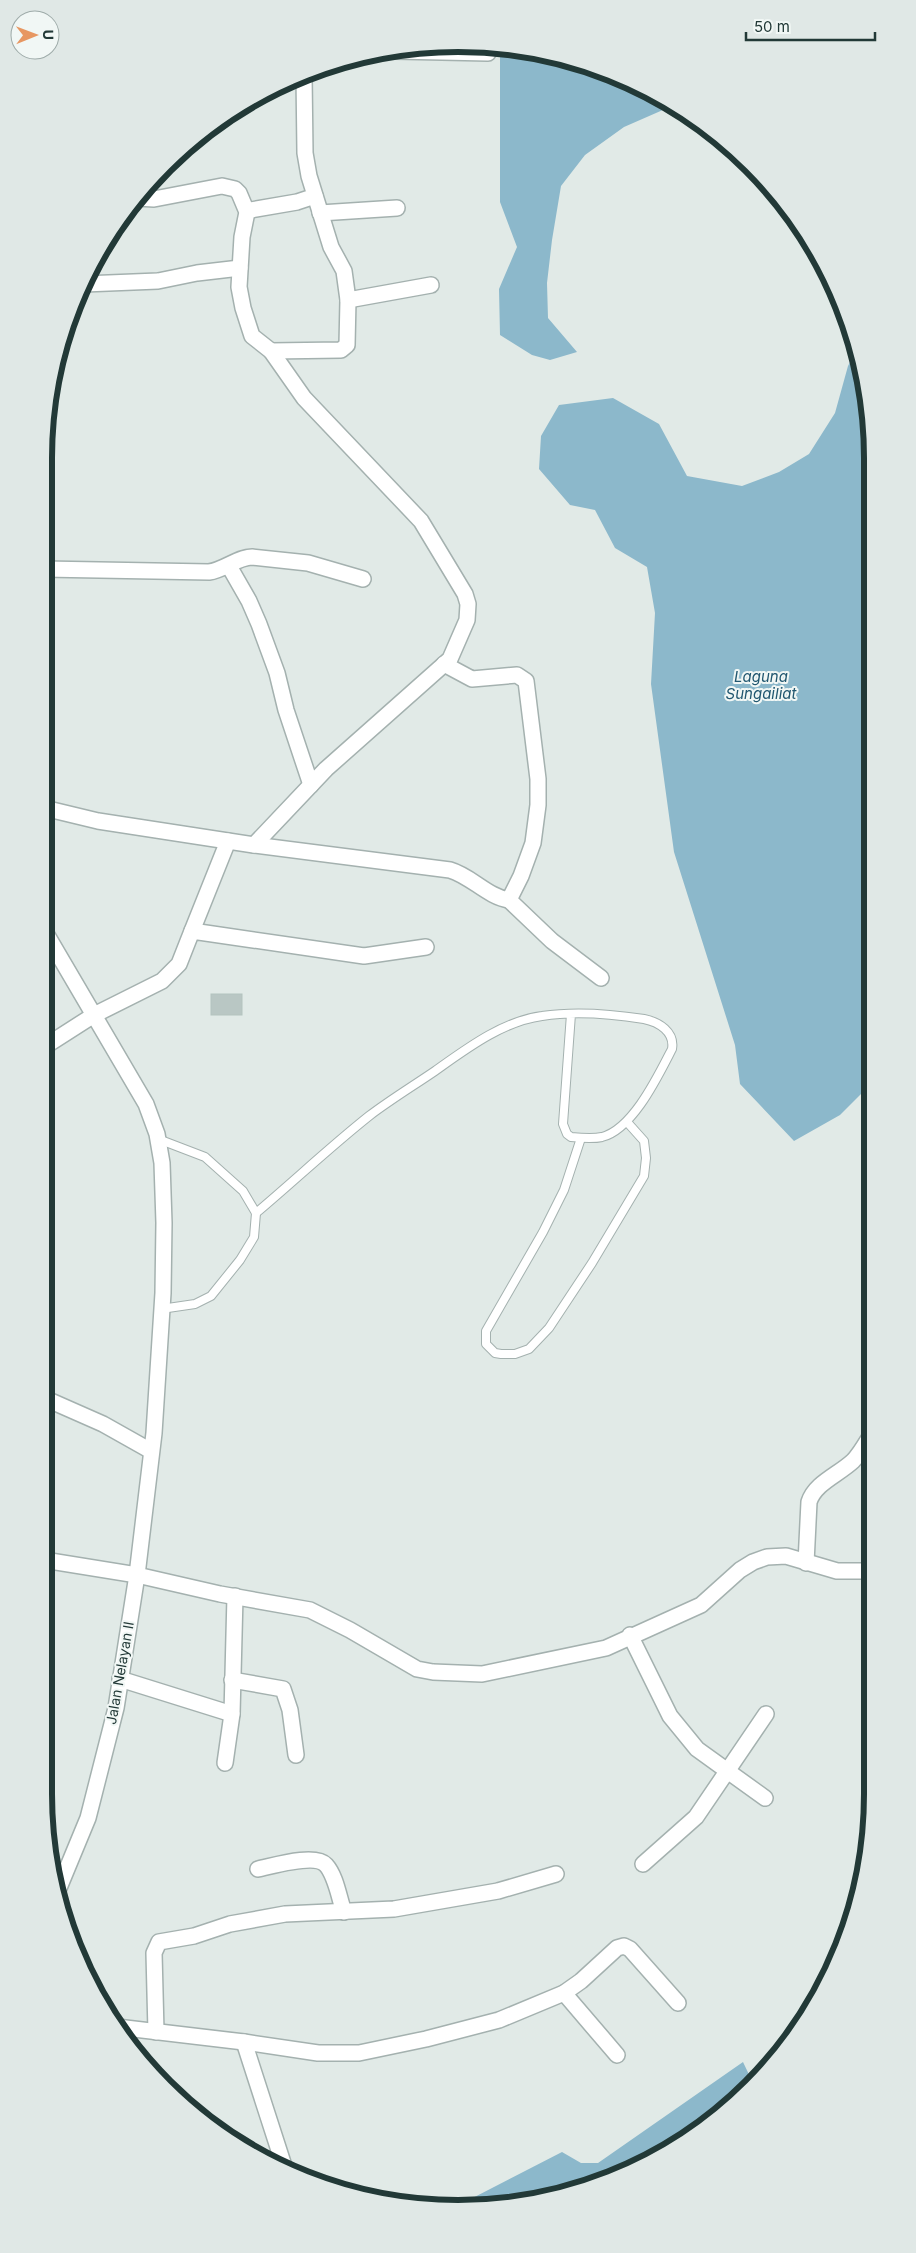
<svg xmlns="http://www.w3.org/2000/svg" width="916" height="2253" viewBox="0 0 916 2253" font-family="Inter,sans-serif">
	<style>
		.water { fill: #8cb8cb }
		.building { fill: #b9c7c4; stroke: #b4c3bf }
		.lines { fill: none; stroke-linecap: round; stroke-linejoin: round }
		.lane-casing { stroke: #a4b1af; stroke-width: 10 }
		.street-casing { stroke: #a4b1af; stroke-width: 18 }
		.lane { stroke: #fff; stroke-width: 8 }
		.street { stroke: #fff; stroke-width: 15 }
		.labels { text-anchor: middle; stroke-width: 4; stroke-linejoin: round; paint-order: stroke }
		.street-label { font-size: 14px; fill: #223937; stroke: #f1f7f5 }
		.water-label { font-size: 15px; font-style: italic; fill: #215770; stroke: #f1f7f5 }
		.rim { fill: none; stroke: #223937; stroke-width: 6 }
	</style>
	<rect width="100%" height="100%" fill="#e1eae7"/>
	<!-- water -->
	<g class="water">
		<path d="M500,47H512L591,66L672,106L624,127L585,155L561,186L552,240L547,283L548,318L577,352L550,360L532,355L500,335L499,289L517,247L500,202Z"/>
		<path d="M855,352L869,404L870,1085L840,1115L794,1141L740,1084L735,1045L674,852L651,684L655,613L647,567L615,548L595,510L570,505L539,469L541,436L559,405L613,398L659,424L687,476L742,486L779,472L809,454L835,413L848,366Z"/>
		<path d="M743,2062L753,2083L731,2107L665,2154L539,2201L461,2204L562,2152L581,2163H598Z"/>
	</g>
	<!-- building -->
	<rect class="building" x="211" y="994" width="31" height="21"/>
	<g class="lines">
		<defs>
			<g id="lane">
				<path d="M581,1138L564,1190L543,1232L486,1331V1344L495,1353L501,1354H515L529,1349L549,1328L592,1263L644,1176L646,1158L644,1141L627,1122"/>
				<path d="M158,1139L205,1157L243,1191L256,1213L254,1237L240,1260L211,1296L195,1304L161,1309"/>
				<path d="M256,1213C294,1181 330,1147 369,1116C390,1100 413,1086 435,1071C466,1049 503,1021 542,1016C574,1011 612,1014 644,1019C659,1022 675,1032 672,1049C658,1076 633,1129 602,1137C593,1139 581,1138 571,1137L567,1134L563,1124L571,1014"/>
			</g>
			<g id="street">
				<path d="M395,51L488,53"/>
				<path d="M137,198L154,199L222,186L235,189L239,193L247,212L242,237L239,287L243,308L252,336L271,351L304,398L421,521L465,594L468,604L467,620L450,659L326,769L254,845"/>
				<path d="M247,212L251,210L297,202L315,196"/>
				<path d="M320,213L397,208"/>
				<path d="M84,284L158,281L197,273L240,268"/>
				<path d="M348,300L431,285"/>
				<path d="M271,351L341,350L347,345L348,300L344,271L331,247L309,176L305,153L304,75"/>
				<path d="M44,467V456"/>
				<path d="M229,566L249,601L259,624L277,673L286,710L311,785"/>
				<path d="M44,569L209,572C224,570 238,557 252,557L308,563L363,579"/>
				<path d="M44,808L98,821L254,845L450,870C471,876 488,897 509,900L521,876L533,843L538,805V779L526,681L517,675L472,679L444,664"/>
				<path d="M509,900L552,941L601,978"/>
				<path d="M44,930L146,1104L157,1134L162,1163L164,1223L163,1293L154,1433L137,1575L116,1708L88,1818L59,1888"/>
				<path d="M192,931L228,841"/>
				<path d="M44,1047L94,1015L162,981L179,964L192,931L364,956L426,947"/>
				<path d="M44,1398L103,1424L151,1451"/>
				<path d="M44,1560L137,1575L220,1594L310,1610L350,1630L417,1669L433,1672L482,1674L606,1648L701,1605L740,1570L753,1562L767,1557L786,1556L837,1571H872"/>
				<path d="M806,1563L809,1502C815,1483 838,1475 853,1461C860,1454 866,1443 871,1435"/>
				<path d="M630,1635L670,1716L697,1749L765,1798"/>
				<path d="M120,1679L232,1714"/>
				<path d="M232,1680L283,1689L290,1710L296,1755"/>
				<path d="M225,1763L232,1714L235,1596"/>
				<path d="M643,1864L696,1817L766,1714"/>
				<path d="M258,1869C273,1866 315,1853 326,1865C336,1876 339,1898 344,1912"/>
				<path d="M564,1993L617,2055"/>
				<path d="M117,2027L244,2042L318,2053H359L426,2039L499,2020L564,1993L581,1981L617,1948L624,1946L630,1949L678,2003"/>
				<path d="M156,2032L154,1953L159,1942L194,1936L230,1924L285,1914L394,1909L498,1891L556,1874"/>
				<path d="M244,2042L285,2169"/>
			</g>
		</defs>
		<!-- lane casing -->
		<use href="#lane" class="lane-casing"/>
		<!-- street casing -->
		<use href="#street" class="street-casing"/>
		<!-- lane -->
		<use href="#lane" class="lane"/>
		<!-- street -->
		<use href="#street" class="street"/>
	</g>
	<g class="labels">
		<!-- street labels -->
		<g class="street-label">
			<text transform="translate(120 1673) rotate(-80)" y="5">Jalan Nelayan II</text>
		</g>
		<!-- water labels -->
		<g class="water-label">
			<text x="761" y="682">Laguna<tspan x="761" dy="17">Sungailiat</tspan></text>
		</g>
	</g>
	<!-- crop -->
	<path d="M0 0H916V2253H0ZM458 52H458A406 406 0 0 1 864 458V1794A406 406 0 0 1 458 2200H458A406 406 0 0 1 52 1794V458A406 406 0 0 1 458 52Z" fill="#e0e8e6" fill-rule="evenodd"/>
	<path class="rim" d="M458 52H458A406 406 0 0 1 864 458V1794A406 406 0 0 1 458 2200H458A406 406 0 0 1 52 1794V458A406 406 0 0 1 458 52Z"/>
	<!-- north arrow -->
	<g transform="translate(35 35) rotate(89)"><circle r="24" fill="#f1f7f5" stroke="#9eaba9"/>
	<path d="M0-4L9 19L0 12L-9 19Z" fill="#e79762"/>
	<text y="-8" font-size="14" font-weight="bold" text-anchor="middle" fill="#223937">U</text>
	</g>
	<!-- scale -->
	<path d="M746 32v8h129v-8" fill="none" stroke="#223937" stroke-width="2.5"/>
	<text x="754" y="32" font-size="15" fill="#223937" stroke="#f1f7f5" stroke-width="4" paint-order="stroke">50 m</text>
</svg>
